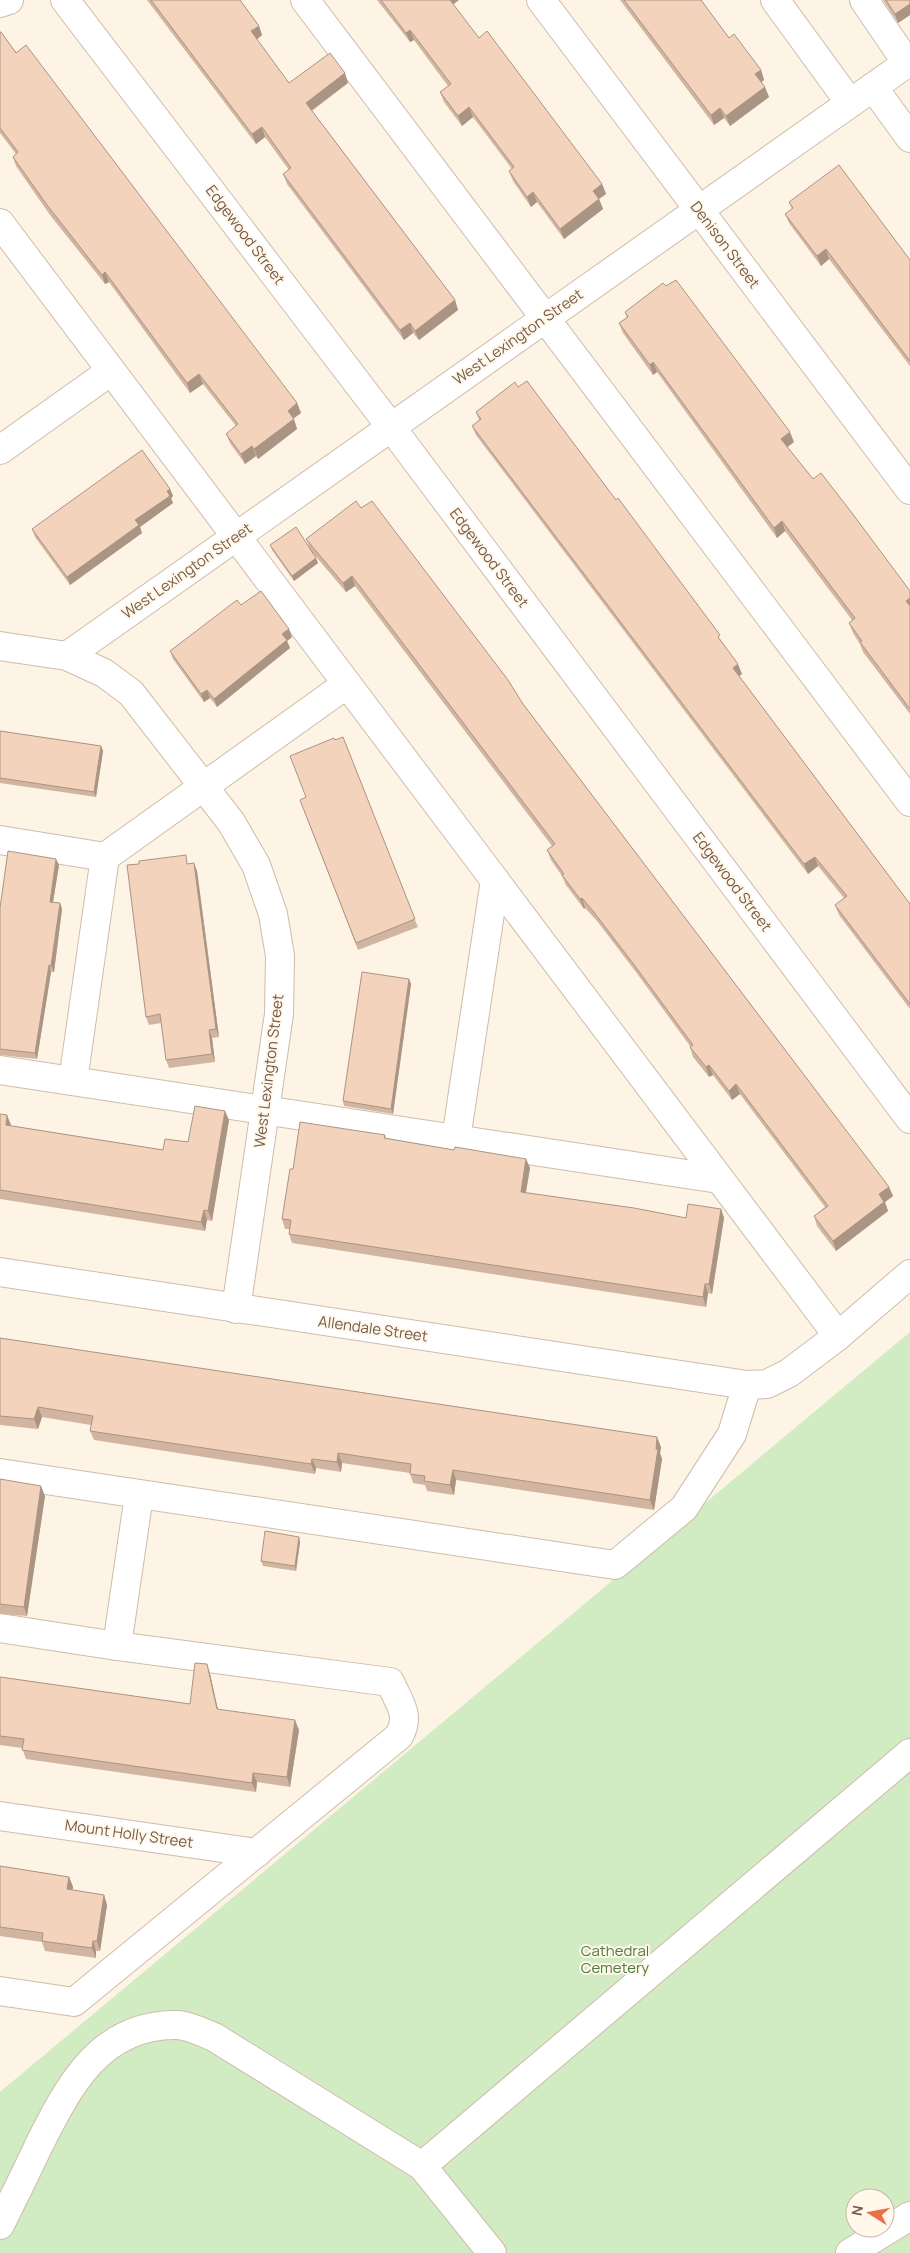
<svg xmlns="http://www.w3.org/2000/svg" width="910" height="2253" viewBox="0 0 910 2253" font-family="Manrope,sans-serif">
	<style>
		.green { fill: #d1ebc2; fill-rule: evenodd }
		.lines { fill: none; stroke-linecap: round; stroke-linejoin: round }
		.minor-casing { stroke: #cfbcab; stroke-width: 30 }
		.minor { stroke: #fff; stroke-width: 28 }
		.wall { fill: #d1b5a1 }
		.shaded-wall { fill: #aa9483 }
		.building { fill: #f3d3bb; stroke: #aa9483 }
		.labels { text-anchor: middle; stroke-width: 4; stroke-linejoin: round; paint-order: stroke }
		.street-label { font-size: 15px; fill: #765b49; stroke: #fff8eb }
		.park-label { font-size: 15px; fill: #507c41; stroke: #fff8eb }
	</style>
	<rect width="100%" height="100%" fill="#fdf4e5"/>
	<!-- green -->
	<path class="green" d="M910,1332V2253H0V2092ZM855,2198H885V2228H855Z"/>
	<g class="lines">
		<defs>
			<g id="minor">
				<path d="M65,0L391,427L910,1119"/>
				<path d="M305,0L910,802"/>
				<path d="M541,0L910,490"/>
				<path d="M775,0L850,103"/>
				<path d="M864,0L907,63"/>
				<path d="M0,3L9,0"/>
				<path d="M873,87L910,138"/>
				<path d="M0,223L838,1336"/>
				<path d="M0,450L111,371"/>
				<path d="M0,646L67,656L104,673L131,693L231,822L256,865L273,914L280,956L279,1014L236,1309"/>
				<path d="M67,656L910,61"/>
				<path d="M0,840L105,857L347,684"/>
				<path d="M0,1070L719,1179"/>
				<path d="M73,1081L105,857"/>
				<path d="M456,1139L495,880"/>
				<path d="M0,1272L747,1385L767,1384L789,1373L838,1336L910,1274"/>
				<path d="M0,1473L615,1565L684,1508L732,1434L747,1385"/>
				<path d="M0,1628L117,1646L390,1682C399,1703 411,1715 399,1736L74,2002L0,1991"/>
				<path d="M117,1646L139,1495"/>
				<path d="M0,1816L257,1853"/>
				<path d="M422,2166L910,1753"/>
				<path d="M0,2225C13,2199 26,2173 38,2147C68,2087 100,2023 178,2025C190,2026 204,2033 214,2037L422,2166L492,2253"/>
				<path d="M850,2253L910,2216"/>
			</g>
		</defs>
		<!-- minor casing -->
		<use href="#minor" class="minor-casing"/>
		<!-- minor -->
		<use href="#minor" class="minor"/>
	</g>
	<!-- wall -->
	<g class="wall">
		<path d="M147,0H240L259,26L262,35L257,40L289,83H348L312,111L455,300L458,310L419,340L413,333L404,340L287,184L283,174L289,170L265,137L256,144Z"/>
		<path d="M377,0H459L453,5L479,38L602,184L606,194L599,199L603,209L564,239L537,202L531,207L513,181L509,171L512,169L473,117L462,126L444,102L440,92L448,86L414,40L410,42Z"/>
		<path d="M620,0H701L729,38L761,70L764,80L761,82L769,97L730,126L724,118L714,125Z"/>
		<path d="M883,0H910V15L898,23Z"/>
		<path d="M0,32L297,403L301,413L293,419L297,429L258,459L256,456L245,464L230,443L226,434L236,426L203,384L190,393L109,282L105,284L50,215L16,166L13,157L16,154L0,133Z"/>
		<path d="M789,202L910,260V366L829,259L821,266L789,223L785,214L792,209Z"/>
		<path d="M625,312L794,442L787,447L813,479L910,591V714L863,652L860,644L853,633L849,623L852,620L785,531L777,538L657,372L653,375L623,333L619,323L627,318Z"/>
		<path d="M518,387L723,643L742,674L739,676L910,904V1009L839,915L835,905L844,898L818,866L808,874L476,435L472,426L479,420L476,412Z"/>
		<path d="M170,489L173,496L171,498L173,503L140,527L142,533L70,585L35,537L32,529Z"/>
		<path d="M306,539L523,704L889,1187L893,1196L885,1202L888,1211L836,1251L817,1226L814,1216L825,1207L740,1094L732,1100L713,1075L709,1077L693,1057L690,1047V1046L636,972L597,921L585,908L584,909L566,885L562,876L551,860L547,850L552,846L355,586L346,592L312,552L318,563L294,581L272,550L270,545L309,546Z"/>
		<path d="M241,605L292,637L287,641L290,648L217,707L210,698L204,702L173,659L170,651Z"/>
		<path d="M0,731L101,746L103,751L96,797L0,783Z"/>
		<path d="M335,740L418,927L358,950L300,800L306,797Z"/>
		<path d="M189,864L197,871L219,1037L212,1038L215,1062L169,1068L166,1060L161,1023L149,1025L146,1017Z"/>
		<path d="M59,865L53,902L60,903L62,909L54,972H51L37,1059L0,1055V908Z"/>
		<path d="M409,979L411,984L393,1114L344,1106L343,1101Z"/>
		<path d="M0,1114L11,1125V1126L163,1150L188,1142L229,1120L212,1221L207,1220L205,1231L0,1199Z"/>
		<path d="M385,1135L386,1138L454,1150L526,1159L530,1168L526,1193L686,1218L721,1209L724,1218L712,1294L708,1293L706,1307L292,1243L289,1234V1229H285L282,1219L293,1169Z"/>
		<path d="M0,1338L661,1447L660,1453L662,1459L654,1510L456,1480L454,1495L427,1491L425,1485L413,1483L410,1473L342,1463L341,1472L316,1468L315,1474L94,1440L90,1431L91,1425L42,1417L38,1429L0,1425Z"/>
		<path d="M0,1479L45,1496L27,1616L0,1614Z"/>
		<path d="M300,1542L296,1571L263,1566L261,1561Z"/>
		<path d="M207,1664L210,1674L218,1710L299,1730L290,1787L257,1782L256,1792L26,1759L22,1748L0,1745V1677L190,1704Z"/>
		<path d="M0,1866L69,1877L73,1887L72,1890L104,1895L107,1905L100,1951H96V1958L45,1951L42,1942L0,1936Z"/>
	</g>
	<!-- shaded-wall -->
	<g class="shaded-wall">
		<path d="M448,0H459L450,6Z"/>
		<path d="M910,4V15L898,23L895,14Z"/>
		<path d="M259,26L262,35L254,41L251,31Z"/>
		<path d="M410,30L414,40L410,42L406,33Z"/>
		<path d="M761,70L764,80L759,84L755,74Z"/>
		<path d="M345,73L348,83L309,112L306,103Z"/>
		<path d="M765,87L769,97L730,126L726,116Z"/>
		<path d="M469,107L473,117L462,126L458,116Z"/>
		<path d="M720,108L724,118L714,125L711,115Z"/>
		<path d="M262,127L265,137L256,144L252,134Z"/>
		<path d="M602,184L606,194L596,201L593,191Z"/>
		<path d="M533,192L537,202L531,207L527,197Z"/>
		<path d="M599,199L603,209L564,239L560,229Z"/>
		<path d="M826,249L829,259L821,266L817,256Z"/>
		<path d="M105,272L109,282L105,284L102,275Z"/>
		<path d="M455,300L458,310L419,340L415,331Z"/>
		<path d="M410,323L413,333L404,340L400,330Z"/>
		<path d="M653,362L657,372L653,375L650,365Z"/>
		<path d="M199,374L203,384L190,393L187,383Z"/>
		<path d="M297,403L301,413L291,420L288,411Z"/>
		<path d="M294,419L297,429L258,459L254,449Z"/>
		<path d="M790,432L794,442L785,449L781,439Z"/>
		<path d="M252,446L256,456L245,464L241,454Z"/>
		<path d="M170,489L173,496L171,498L173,503L140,527L142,533L70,585L67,577L135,520Z"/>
		<path d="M782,521L785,531L777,538L774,528Z"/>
		<path d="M316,558L318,563L294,581L292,576Z"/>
		<path d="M352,576L355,586L346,592L343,583Z"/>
		<path d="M910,598V611L906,601Z"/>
		<path d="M289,629L292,637L287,641L290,648L217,707L214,699L282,634Z"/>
		<path d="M738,664L742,674L736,678L733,668Z"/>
		<path d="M207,690L210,698L204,702L201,694Z"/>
		<path d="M101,746L103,751L96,797L94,792Z"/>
		<path d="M815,857L818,866L808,874L804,864Z"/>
		<path d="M56,859L59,865L52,908L50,902Z"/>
		<path d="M194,863L197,871L219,1037L216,1029Z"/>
		<path d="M582,898L585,908L584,909L580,899Z"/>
		<path d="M60,903L62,909L54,972L51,966Z"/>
		<path d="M49,965L51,972L37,1059L35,1053Z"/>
		<path d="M409,979L411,984L393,1114L391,1109Z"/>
		<path d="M209,1030L212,1038L215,1062L212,1054Z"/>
		<path d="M709,1065L713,1075L709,1077L706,1067Z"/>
		<path d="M736,1084L740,1094L732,1100L729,1091Z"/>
		<path d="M225,1111L229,1120L212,1221L208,1211Z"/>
		<path d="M7,1115L11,1125L9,1135L6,1125Z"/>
		<path d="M526,1159L530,1168L524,1202L521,1192Z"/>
		<path d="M889,1187L893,1196L885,1202L888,1211L836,1251L833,1241L879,1194Z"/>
		<path d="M721,1209L724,1218L712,1294L709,1284Z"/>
		<path d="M204,1210L207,1220L205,1231L201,1222Z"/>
		<path d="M705,1284L708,1293L706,1307L703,1297Z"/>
		<path d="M38,1407L42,1417L38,1429L34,1419Z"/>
		<path d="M657,1437L661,1447L660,1453L662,1459L654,1510L650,1500Z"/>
		<path d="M338,1453L342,1463L341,1472L337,1462Z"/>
		<path d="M312,1459L316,1468L315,1474L311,1464Z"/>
		<path d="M453,1470L456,1480L454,1495L450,1485Z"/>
		<path d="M41,1486L45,1496L27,1616L24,1607Z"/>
		<path d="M299,1537L300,1542L296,1571L295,1566Z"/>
		<path d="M207,1664L210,1674L220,1719L217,1709Z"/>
		<path d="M295,1720L299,1730L290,1787L287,1777Z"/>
		<path d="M253,1773L257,1782L256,1792L252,1783Z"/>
		<path d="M69,1877L73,1887L71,1899L67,1889Z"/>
		<path d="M104,1895L107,1905L100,1951L97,1941Z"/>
		<path d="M93,1941L96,1951V1958L92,1948Z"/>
	</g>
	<!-- building -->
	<g class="building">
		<path d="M151,0H240L259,26L251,31L289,83L330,53L345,73L306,103L455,300L415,331L410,323L400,330L283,174L291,168L262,127L252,134Z"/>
		<path d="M381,0H450L479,38L487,31L602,184L593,191L599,199L560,229L533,192L527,197L509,171L514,167L469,107L458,116L440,92L451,84L410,30L406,33Z"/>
		<path d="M624,0H701L729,38L734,34L761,70L755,74L765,87L726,116L720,108L711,115Z"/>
		<path d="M886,0H910V4L895,14Z"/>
		<path d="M0,32H1L16,53L26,45L297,403L288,411L294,419L254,449L252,446L241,454L226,434L238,424L199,374L187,383L105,272L102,275L47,205L13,157L18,152L0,128Z"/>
		<path d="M839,165L910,260V361L826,249L817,256L785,214L793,208L789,202Z"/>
		<path d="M676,280L790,432L781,439L813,479L821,473L852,513L910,591V598L906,601L910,606V709L860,642L862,641L849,623L855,618L782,521L774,528L653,362L650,365L619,323L628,317L625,312L663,283L666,286Z"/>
		<path d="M527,381L616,500L618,498L720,635L718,637L738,664L733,668L910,904V1004L835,905L847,896L815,857L804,864L472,426L481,419L476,412L515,382L518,387Z"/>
		<path d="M142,450L170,489L167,491L170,496L135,520L139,525L67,577L32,529Z"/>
		<path d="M356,501L361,508L372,501L508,680L523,704L889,1187L879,1194L884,1202L833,1241L814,1216L828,1206L736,1084L729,1091L709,1065L706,1067L690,1047L693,1045L632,962L593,911L582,898L580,899L562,875L564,874L547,850L555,844L352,576L343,583L306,539Z"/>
		<path d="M296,527L316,558L292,576L270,545Z"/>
		<path d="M261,591L289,629L282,634L287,640L214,699L207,690L201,694L170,651L237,600L241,605Z"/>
		<path d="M0,731L101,746L94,792L0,778Z"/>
		<path d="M343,737L415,919L356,943L300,800L306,797L290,756L334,738L335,740Z"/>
		<path d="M8,851L56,859L50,902L60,903L51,966L49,965L35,1053L0,1049V908Z"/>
		<path d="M186,855L187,864L194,863L216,1029L209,1030L212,1054L166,1060L160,1014L146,1017L127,865L139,864V861Z"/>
		<path d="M362,972L409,979L391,1109L343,1101Z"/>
		<path d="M195,1106L225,1111L208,1211L204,1210L201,1222L0,1190V1114L7,1115L6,1125L163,1150L165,1139L188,1142Z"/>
		<path d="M300,1122L385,1135L384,1138L454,1150L455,1147L526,1159L521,1192L634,1208L686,1218L688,1204L721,1209L709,1284H705L703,1297L289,1234L291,1220L282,1219L290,1169H293Z"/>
		<path d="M0,1338L657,1437L656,1449H658L650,1500L453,1470L450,1485L424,1481L425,1476L410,1474L411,1464L338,1453L337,1462L312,1459L311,1464L90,1431L93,1416L38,1407L34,1419L0,1416Z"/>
		<path d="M0,1479L41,1486L24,1607L0,1604Z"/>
		<path d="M265,1531L299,1537L295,1566L261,1561Z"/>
		<path d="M195,1663L207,1664L217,1709L295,1720L287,1777L253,1773L252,1783L22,1750L24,1739L0,1736V1677L190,1704Z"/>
		<path d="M0,1866L69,1877L67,1889L104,1895L97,1941H93L92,1948L42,1941L43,1933L0,1927Z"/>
	</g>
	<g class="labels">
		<!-- street labels -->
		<g class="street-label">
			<text transform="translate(245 235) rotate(53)" y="5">Edgewood Street</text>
			<text transform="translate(725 245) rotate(53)" y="5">Denison Street</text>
			<text transform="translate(518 337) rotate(-35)" y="5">West Lexington Street</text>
			<text transform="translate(489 558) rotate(53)" y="5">Edgewood Street</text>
			<text transform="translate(187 571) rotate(-35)" y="5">West Lexington Street</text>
			<text transform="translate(732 882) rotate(53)" y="5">Edgewood Street</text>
			<text transform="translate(269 1071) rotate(-83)" y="5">West Lexington Street</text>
			<text transform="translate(373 1329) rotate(8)" y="5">Allendale Street</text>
			<text transform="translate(129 1834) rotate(8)" y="5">Mount Holly Street</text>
		</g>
		<!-- park labels -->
		<g class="park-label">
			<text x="615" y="1956">Cathedral<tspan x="615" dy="17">Cemetery</tspan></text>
		</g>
	</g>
	<!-- north arrow -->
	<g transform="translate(870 2213) rotate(281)"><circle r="24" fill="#fff8eb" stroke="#c8b9aa"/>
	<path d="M0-4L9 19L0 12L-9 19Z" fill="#e97147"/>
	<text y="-8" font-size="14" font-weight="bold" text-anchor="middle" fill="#765b49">N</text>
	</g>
</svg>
